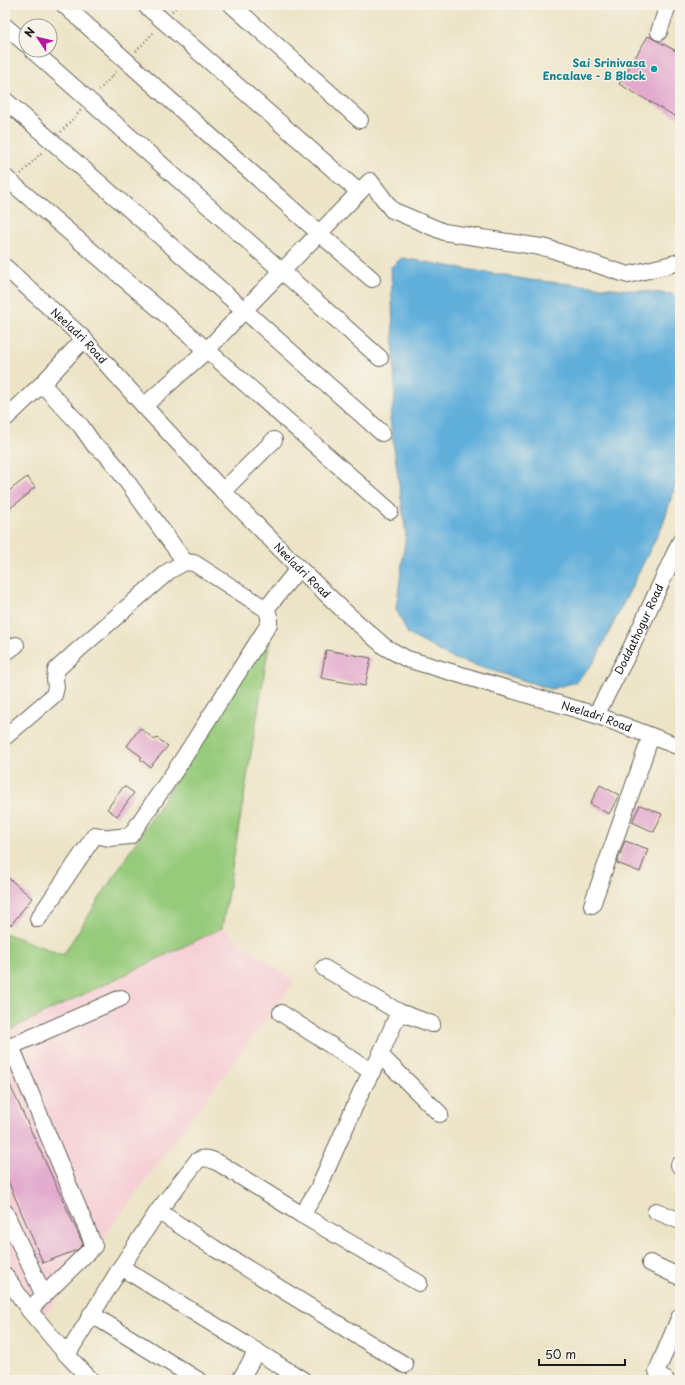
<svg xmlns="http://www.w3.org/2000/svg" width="685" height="1385" viewBox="0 0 685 1385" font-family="'Playpen Sans',sans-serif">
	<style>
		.built { fill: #f6cfd5 }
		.green { fill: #97cb7c; stroke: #5a744c }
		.water { fill: #61afdb; stroke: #3e667c }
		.building { fill: #e3aace }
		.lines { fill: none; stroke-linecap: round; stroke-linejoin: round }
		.minor-casing { stroke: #656258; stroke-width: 18 }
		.path { stroke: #656258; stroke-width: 2; stroke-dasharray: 1 3; stroke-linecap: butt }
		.minor { stroke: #fff; stroke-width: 16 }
		.culture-dot { fill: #0f9aa8; stroke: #f7f3e8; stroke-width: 1.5 }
		.labels { text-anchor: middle; stroke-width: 3; stroke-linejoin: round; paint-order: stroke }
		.culture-label { font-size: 11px; font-weight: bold; fill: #0d838f; stroke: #f7f3e8; text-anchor: end }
		.street-label { font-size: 11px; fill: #1c1c1c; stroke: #f7f3e8 }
	</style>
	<rect width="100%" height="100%" fill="#f7f3e8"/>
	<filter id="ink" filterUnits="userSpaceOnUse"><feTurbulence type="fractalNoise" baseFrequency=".025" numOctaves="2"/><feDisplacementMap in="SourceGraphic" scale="8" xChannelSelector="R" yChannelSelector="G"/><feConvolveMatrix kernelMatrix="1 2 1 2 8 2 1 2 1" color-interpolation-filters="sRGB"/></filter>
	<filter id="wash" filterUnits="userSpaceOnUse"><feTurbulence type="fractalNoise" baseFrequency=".012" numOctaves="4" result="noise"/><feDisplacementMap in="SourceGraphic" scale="16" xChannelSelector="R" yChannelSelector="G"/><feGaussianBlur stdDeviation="0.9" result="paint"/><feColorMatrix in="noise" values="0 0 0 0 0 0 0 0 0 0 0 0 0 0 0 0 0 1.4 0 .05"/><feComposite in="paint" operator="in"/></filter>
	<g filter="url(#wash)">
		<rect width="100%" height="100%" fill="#ede4c7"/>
		<!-- built -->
		<path class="built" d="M222,928L294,981L43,1318L5,1256V1032Z"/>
		<!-- green -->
		<path class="green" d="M271,633L222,928L5,1032V933L63,955Z"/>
		<!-- water -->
		<path class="water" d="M402,258L530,280L672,294L680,301V364L679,372L680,378V470L663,524L594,662L576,682L551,689L452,658L408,634L396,609L406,534L390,419L395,396L391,267Z"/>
		<g id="blocks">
			<!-- building -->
			<g class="building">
				<path d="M648,36L680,53V119L619,84Z"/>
				<path d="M27,477L35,487L29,492L30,493L5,512V494Z"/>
				<path d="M326,650L371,658L365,686L321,678Z"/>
				<path d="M140,728L155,740L157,738L168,746L150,767L140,759L142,757L127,746Z"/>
				<path d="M600,785L619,795L609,814L590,804Z"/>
				<path d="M124,786L134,793L117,816L107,809Z"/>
				<path d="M640,805L662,814L654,832L632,822Z"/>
				<path d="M625,841L648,849L640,872L617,863Z"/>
				<path d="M5,875L32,898L11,925L5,920Z"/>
				<path d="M5,1074L83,1244L77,1250L43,1263L5,1174Z"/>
			</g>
		</g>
	</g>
	<g filter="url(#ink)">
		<use href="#blocks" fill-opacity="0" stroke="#656258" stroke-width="1"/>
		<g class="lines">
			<defs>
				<g id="minor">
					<path d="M64,5L319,233L372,279"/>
					<path d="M145,5L359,192"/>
					<path d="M232,5L360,120"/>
					<path d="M5,26L26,44"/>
					<path d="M659,32L668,5"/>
					<path d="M32,50L380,358"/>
					<path d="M5,100L244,310L382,433"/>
					<path d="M5,177L207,350L390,511"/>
					<path id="s1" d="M5,267L84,339L144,406L223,491L299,568L344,611L385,647L407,659L596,715L680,747"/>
					<path d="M84,339L42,384L81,426L95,446L105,453L115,465L185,562"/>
					<path d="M144,406L207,350L250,304L370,181L392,210L444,232L547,248L628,275L680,262"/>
					<path d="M5,419L42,384"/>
					<path d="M223,491L274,440"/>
					<path d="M266,609L299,568"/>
					<path d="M5,653L16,645"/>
					<path id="s2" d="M596,715L631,648L680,542"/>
					<path d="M5,737L54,695L56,687L55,679L56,670L78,650L169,571L185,562L194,563L266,609L269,616V624L179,765L130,836L109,838L95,835L38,919"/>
					<path d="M592,905L651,736"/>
					<path d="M324,968L399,1012L432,1024"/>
					<path d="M281,1013L372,1072"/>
					<path d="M11,1046L94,1246L29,1310"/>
					<path d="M5,1049L121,998"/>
					<path d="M380,1055L440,1114"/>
					<path d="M679,1165L680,1166"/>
					<path d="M158,1211L214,1248L405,1365"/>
					<path d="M656,1211L680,1221"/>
					<path d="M5,1212L44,1296"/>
					<path d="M302,1215L318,1189L361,1092L378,1060L399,1012"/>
					<path d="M650,1263L680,1277"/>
					<path d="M121,1267L303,1380"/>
					<path d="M5,1275L29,1310L67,1355L91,1380"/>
					<path d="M91,1314L198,1380"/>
					<path d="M67,1355L121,1267L158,1211L197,1161C206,1155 214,1161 222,1165L302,1215L419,1283"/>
					<path d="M240,1380L257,1351"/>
					<path d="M666,1380L659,1376L657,1371L680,1316"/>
				</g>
			</defs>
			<!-- minor casing -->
			<use href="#minor" class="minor-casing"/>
			<!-- path -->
			<g class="path">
				<path d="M172,11L178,5"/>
				<path d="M136,51L155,31"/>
				<path d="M99,90L118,70"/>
				<path d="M61,132L81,110"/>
				<path d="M21,174L43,151"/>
			</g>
			<!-- minor -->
			<use href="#minor" class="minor"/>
		</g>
	</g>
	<!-- markers -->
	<circle class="culture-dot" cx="654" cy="69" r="4"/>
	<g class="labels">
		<!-- culture labels -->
		<g class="culture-label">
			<text x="646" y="67">Sai Srinivasa<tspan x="646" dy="13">Encalave - B Block</tspan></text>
		</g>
		<!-- street labels -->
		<g class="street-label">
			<text dy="4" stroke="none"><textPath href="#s1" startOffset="101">Neeladri Road</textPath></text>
			<text dy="4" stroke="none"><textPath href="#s1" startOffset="425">Neeladri Road</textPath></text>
			<text dy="4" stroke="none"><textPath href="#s2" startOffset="96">Doddathogur Road</textPath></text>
			<text dy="4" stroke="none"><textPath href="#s1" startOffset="761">Neeladri Road</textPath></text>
		</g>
	</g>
	<!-- margin -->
	<rect width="685" height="1385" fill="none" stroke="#f7f3e8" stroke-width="20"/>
	<!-- north arrow -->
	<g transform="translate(38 38) rotate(305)"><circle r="19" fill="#f7f3e8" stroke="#9f9d96"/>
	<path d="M0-3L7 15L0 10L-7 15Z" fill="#b5179e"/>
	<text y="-6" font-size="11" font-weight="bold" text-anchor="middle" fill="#1c1c1c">N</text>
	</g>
	<!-- scale -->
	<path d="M539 1359v6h86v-6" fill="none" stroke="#1c1c1c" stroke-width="2"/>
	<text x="545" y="1359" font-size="12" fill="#1c1c1c" stroke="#f7f3e8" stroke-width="3" paint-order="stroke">50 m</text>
</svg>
